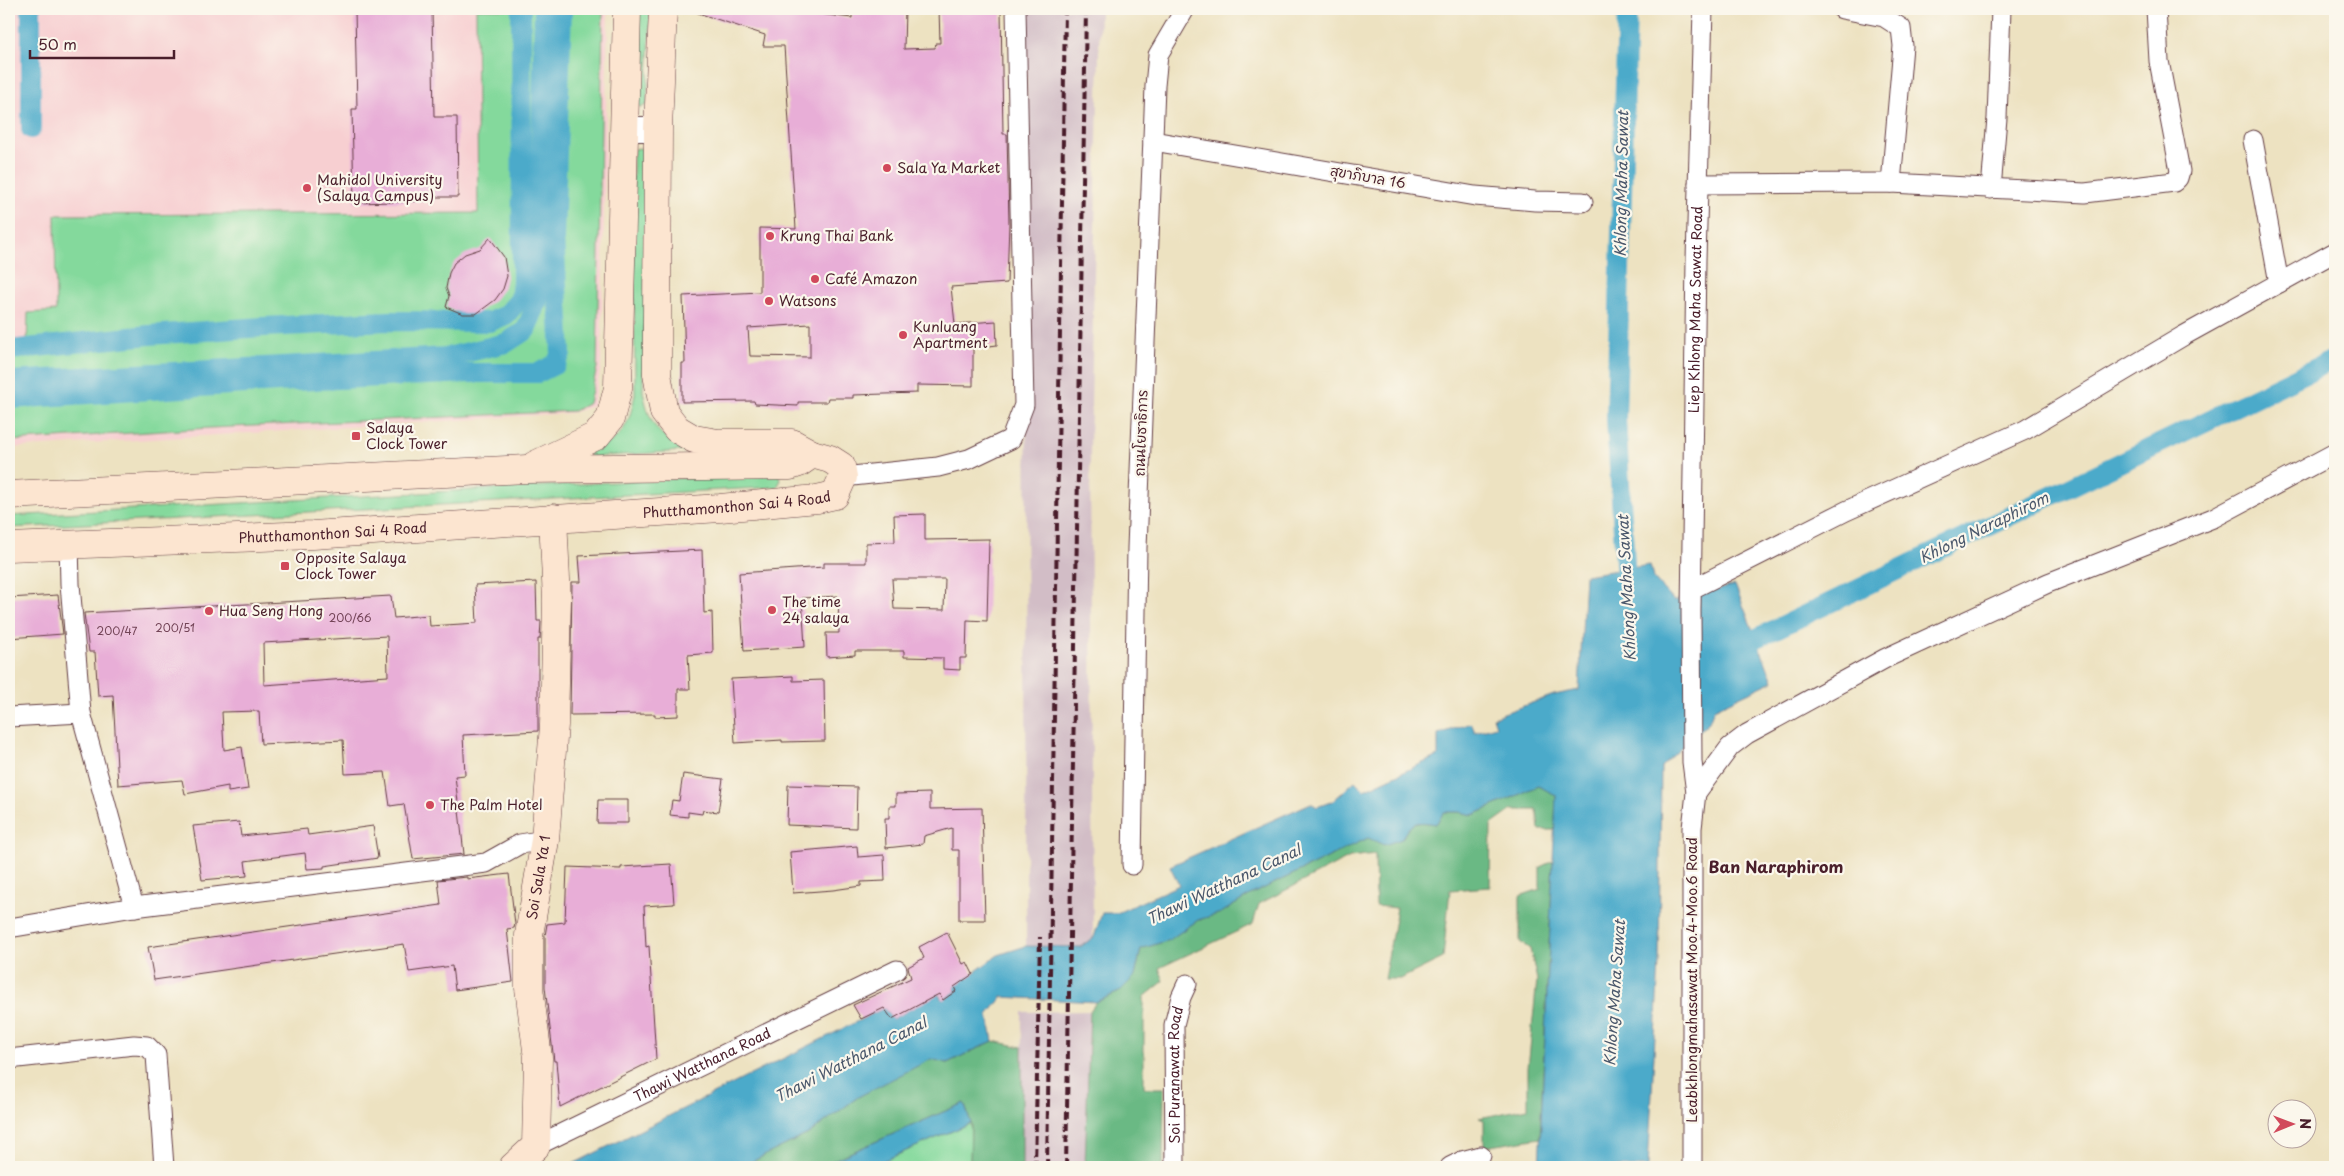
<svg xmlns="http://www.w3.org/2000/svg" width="2344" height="1176" viewBox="0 0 2344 1176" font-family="'Playpen Sans','Playpen Sans Thai',sans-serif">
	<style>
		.built { fill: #f7cfd1 }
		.industrial { fill: #d2bdc6 }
		.green { fill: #84d99c; stroke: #677c64 }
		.forest { fill: #6bb984; stroke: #5a6c58 }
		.water { fill: #4baaca; stroke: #4a647a }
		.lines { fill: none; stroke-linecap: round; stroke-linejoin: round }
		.canal { stroke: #4baaca; stroke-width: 20 }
		.building { fill: #e8aed7; fill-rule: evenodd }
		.minor-casing { stroke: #623c42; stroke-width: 21 }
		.tertiary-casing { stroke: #623c42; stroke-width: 26 }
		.secondary-casing { stroke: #623c42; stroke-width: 29 }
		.minor { stroke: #fff; stroke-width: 19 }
		.tertiary { stroke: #fff; stroke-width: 24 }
		.secondary { stroke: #fce5d0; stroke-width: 28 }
		.rail { stroke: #4a1f2b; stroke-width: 4; stroke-dasharray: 8 4; stroke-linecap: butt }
		.poi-dot { fill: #d1495b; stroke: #fbf7ec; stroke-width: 2 }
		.labels { text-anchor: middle; stroke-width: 4.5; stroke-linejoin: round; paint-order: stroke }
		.number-label { font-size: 11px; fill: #724356 }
		.poi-label { font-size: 14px; fill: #4a1f2b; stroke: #fbf7ec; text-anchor: start }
		.street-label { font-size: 14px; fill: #4a1f2b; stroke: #fbf7ec }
		.water-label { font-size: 15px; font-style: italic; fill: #4a576b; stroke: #fbf7ec }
		.quarter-label { font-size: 16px; font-weight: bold; fill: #4a1f2b; stroke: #fbf7ec }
	</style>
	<rect width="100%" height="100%" fill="#fbf7ec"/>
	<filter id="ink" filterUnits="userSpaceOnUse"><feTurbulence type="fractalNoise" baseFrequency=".02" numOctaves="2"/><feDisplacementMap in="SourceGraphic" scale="10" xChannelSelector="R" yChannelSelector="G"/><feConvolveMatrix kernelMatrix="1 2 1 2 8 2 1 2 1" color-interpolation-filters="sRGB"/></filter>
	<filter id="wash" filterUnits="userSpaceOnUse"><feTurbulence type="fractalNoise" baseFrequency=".0096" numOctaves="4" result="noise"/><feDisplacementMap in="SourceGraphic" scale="20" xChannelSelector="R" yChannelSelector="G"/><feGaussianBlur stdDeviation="1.12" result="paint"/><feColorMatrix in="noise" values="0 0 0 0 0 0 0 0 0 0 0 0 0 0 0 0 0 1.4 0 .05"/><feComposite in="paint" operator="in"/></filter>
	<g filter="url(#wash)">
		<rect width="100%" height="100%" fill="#ede2c1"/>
		<!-- built -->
		<path class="built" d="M9,9H608L601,367L593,406L572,413L9,448Z"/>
		<!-- industrial -->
		<g class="industrial">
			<path d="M1027,9H1100L1090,450L1093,937L1080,947L1026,946Z"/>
			<path d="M1090,1011L1085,1167H1021L1022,1012Z"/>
		</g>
		<!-- green -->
		<g class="green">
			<path d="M476,9H603L597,367L589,403L574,411L210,428L9,441V344L27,343L28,313L56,311L55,215L478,213Z"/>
			<path d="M637,9H651L647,105L640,107L635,104Z"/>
			<path d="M639,148L644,150L647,155L643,391C651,431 660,439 698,450L591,457L587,453C622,439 628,430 635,394L633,155L635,149Z"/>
			<path d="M775,473L780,475L781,480L777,487L9,528V516Z"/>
			<path d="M971,1123L970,1167H869Z"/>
		</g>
		<!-- forest -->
		<g class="forest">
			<path d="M1538,786L1556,794L1555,830H1539L1537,810H1512L1491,825L1490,887L1450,890L1443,958L1400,979H1384L1397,908L1376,906L1375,854L1350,857L1259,904L1253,924L1159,968L1164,981L1144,997V1088H1164L1163,1167H1085L1090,1011L1096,1002L1119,992L1135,976L1141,949L1169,940L1198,920L1221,913L1250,895L1368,838L1402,839C1410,821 1417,821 1436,824L1444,812H1459L1473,815Z"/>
			<path d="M1553,861L1540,1138L1484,1147V1120L1479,1118L1528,1108V1068L1537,980L1530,949L1520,942V896L1540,889V867Z"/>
			<path d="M993,1041L1022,1047V1167H970L971,1123L964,1103L818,1167H741L810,1133L858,1097L931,1058L947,1063Z"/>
		</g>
		<!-- water -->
		<g class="water">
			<path d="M1650,565L1653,578L1674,601L1735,585L1773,681L1714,709L1709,722L1661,767L1659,962L1648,1167H1539L1556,795L1538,786L1473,815L1459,812H1444L1436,824C1417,821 1410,821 1402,839L1384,845L1368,838L1250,895L1221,913L1198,920L1169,940L1141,949L1135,976L1119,992L1096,1002L1002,997L988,1015L993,1041L947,1063L931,1059L858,1097L810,1133L741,1167H567L884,1008L892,1019L938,994L943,1000L956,991L954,987L998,955L1026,946L1080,947L1094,937L1102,913H1117L1179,885L1170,866L1311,803L1317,807L1333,801L1355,781L1364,790L1438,756V734L1471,723L1475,732L1496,726L1493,717L1554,695L1579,690L1585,575Z"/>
			<path d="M964,1103L971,1123L869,1167H818Z"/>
		</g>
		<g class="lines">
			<!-- canal -->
			<g class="canal">
				<path d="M1627,9L1616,419L1627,596"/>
				<path d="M31,129V9"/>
				<path d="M9,350L149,335L263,327L388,321L489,322L506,315L520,299L522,281L521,9"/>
				<path d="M9,381L448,357L506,343L526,330L538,300L544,9"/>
				<path d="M9,399L294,381L470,373H538L556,364L561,353L554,237L562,9"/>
				<path d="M1732,650L2335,359"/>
			</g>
		</g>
		<g id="blocks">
			<!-- building -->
			<g class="building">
				<path d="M355,9H432L434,117H457L458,197H435V201L354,203L352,109H357Z"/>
				<path d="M696,9H777L852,18V9H905L904,49L935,48L936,43H940L939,9H1001L1003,134H1007L1009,223L1007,283L951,287L955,324L996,321L997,345L973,348V386L917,385V393L853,395V398H828L827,402H798V406L755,404L754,401L682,402V363H685L683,296L760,292V228L796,229L784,46H763L765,35L695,12ZM810,324V357L750,356L748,328Z"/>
				<path d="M490,238L504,257L507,276L503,289L495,300L476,314H463L446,307L449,296L446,288L449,273L454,263L465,254L480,249Z"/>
				<path d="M925,514V540L989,539L987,621L967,620L966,658H960V670L943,669V658L904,657V651H855V655L827,657L826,633H839L838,596L802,598L805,647L744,651L739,573L824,567V563H866V543L895,542L894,515ZM892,579H945L944,610L894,609Z"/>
				<path d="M702,550L704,613L712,612L713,653L688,655L690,689H678V716L655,717V714L570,715L572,582H581L579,556Z"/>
				<path d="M536,582L537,621H541L540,639H538V731L463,735L465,775L455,776L464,854L413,859L404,804L390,806L385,772L345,774L343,740L261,744L259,711L222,712L224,750L242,747L248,789L228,792V786L185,794L182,780L118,785L113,695L98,696L95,652H89L84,613L391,596L394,618L429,615L430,626L477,623L475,585ZM387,636L388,676L264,685L263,643Z"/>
				<path d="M58,595L63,634L9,638V598Z"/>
				<path d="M793,676V681L824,680L825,741L782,742V740L735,743L731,679Z"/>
				<path d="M683,774L723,779L718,812L703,810L702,814L688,812V817L670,815L672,800L679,801Z"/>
				<path d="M788,785L857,787L856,828L787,825Z"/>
				<path d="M930,793V809L982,808L985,920H959V850H952V828L924,836L923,844L886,848L885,818H889V806H896V794Z"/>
				<path d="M598,800H628V823H597Z"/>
				<path d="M239,822L241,836L307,829L308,835L373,826L378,858L324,866V868L307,869L305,853L245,861L247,876L202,880L193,826Z"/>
				<path d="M857,846L858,857L884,855L885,881L861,882V886L833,890L793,893L790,852Z"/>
				<path d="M671,864L674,904L644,906L646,947L649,946L656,1059L560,1107L556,1061H554L545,987V936L547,924L565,922L567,867L621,869V867Z"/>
				<path d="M509,874L515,924L514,928L507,929L513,982L455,990L452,966L409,972L404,944L154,980L148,947L441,905L438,880L467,877V879Z"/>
				<path d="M947,932L963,964L967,962L973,974L954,987L956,991L943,1000L939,994L892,1019L884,1008L861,1019L853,1005L911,978L908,967L924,958L919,947Z"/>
			</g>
		</g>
	</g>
	<g filter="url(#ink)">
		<use href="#blocks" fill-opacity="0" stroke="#623c42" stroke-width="1"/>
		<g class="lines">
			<defs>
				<g id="minor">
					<path d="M1842,9L1884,17L1901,28L1903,46L1891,183"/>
					<path d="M2253,140L2279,283"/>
					<path d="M1153,141L1475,196L1535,201L1583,202"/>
					<path d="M1698,184L1891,183L2085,193L2174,182L2178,178L2180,171L2159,61L2156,9"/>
					<path d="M1991,189L1997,118L2001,9"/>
					<path d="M843,477L938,467L969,459L1011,439L1024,405L1016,9"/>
					<path d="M69,543L70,584L81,713L134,907"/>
					<path d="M1692,589L1846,511L2025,430L2183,336L2335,252"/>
					<path d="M9,717L81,713"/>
					<path d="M1696,793L1730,747L1747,734L1886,658L2048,583L2213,518L2335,453"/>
					<path d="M1132,865L1137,548L1155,86L1158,55L1185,9"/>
					<path d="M9,928L134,907L486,863L520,844L545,840"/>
					<path d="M9,1059L134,1045L147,1046L156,1055L164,1167"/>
					<path id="s1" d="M536,1146L897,970"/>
					<path id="s2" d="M1175,1167L1174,1025L1181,997L1187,984"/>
					<path d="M1450,1167L1462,1161L1481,1156"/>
					<path id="s3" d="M1692,1167V828L1696,793L1692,762L1691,611L1696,260L1703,9"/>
				</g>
				<path id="tertiary" d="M623,129H658"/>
				<g id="secondary">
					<path d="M535,465L596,436L610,419L618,388L627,9"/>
					<path d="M9,495L527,469L790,466L799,463L812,454"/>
					<path id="s4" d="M9,547L313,535L720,508L817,499L835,495L843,477L841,466L830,459L812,454L792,443H718L694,439L677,429L664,412L657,374V323L658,129L663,9"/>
					<path id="s5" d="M513,1167L536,1146L538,1058L529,988V935L545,840L554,725L557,600L553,518"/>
				</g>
			</defs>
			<!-- minor casing -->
			<use href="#minor" class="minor-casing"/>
			<!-- tertiary casing -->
			<use href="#tertiary" class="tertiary-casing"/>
			<!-- secondary casing -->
			<use href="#secondary" class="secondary-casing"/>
			<!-- minor -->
			<use href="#minor" class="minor"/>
			<!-- tertiary -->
			<use href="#tertiary" class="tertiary"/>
			<!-- secondary -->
			<use href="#secondary" class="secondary"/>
			<!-- rail -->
			<g class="rail">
				<path d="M1035,1167L1040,937"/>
				<path d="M1047,1167L1065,9"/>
				<path d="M1066,1167L1086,9"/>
			</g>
		</g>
	</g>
	<!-- markers -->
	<g class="poi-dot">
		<circle cx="887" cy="168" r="5"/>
		<circle cx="307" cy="188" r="5"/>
		<circle cx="770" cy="236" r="5"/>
		<circle cx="815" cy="279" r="5"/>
		<circle cx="769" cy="301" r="5"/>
		<circle cx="903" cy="335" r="5"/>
		<rect x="351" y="431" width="10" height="10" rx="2.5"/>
		<rect x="280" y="561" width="10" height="10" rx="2.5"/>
		<circle cx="772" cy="610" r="5"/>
		<circle cx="209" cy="611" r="5"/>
		<circle cx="430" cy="805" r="5"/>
	</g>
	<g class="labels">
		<!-- number labels -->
		<g class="number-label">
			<text x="350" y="622">200/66</text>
			<text x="175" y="632">200/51</text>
			<text x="117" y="635">200/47</text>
		</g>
		<!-- poi labels -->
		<g class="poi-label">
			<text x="897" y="173">Sala Ya Market</text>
			<text x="317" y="185">Mahidol University<tspan x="317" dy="16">(Salaya Campus)</tspan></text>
			<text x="780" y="241">Krung Thai Bank</text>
			<text x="825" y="284">Café Amazon</text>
			<text x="779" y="306">Watsons</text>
			<text x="913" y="332">Kunluang<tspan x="913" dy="16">Apartment</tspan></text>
			<text x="366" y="433">Salaya<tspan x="366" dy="16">Clock Tower</tspan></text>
			<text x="295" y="563">Opposite Salaya<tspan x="295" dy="16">Clock Tower</tspan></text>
			<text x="782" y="607">The time<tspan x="782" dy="16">24 salaya</tspan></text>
			<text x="219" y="616">Hua Seng Hong</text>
			<text x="440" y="810">The Palm Hotel</text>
		</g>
		<!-- street labels -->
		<g class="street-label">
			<text transform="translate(1368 177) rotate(10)" y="5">สุขาภิบาล 16</text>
			<text dy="5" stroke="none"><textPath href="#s3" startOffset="858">Liep Khlong Maha Sawat Road</textPath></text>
			<text transform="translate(1141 433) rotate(-88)" y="5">ถนนโยธาธิการ</text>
			<text dy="5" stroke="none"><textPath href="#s4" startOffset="729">Phutthamonthon Sai 4 Road</textPath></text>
			<text dy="5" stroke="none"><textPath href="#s4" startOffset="324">Phutthamonthon Sai 4 Road</textPath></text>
			<text dy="5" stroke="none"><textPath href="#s5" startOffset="301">Soi Sala Ya 1</textPath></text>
			<text transform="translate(1692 980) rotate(-90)" y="5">Leabkhlongmahasawat Moo.4-Moo.6 Road</text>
			<text dy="5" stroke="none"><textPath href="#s1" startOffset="185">Thawi Watthana Road</textPath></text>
			<text dy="5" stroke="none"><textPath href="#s2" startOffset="92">Soi Puranawat Road</textPath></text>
		</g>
		<!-- water labels -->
		<g class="water-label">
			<text transform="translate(1622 184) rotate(-89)" y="5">Khlong Maha Sawat</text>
			<text transform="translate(1984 528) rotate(-26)" y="5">Khlong Naraphirom</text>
			<text transform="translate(1627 588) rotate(-93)" y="5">Khlong Maha Sawat</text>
			<text transform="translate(1224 885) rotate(-25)" y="5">Thawi Watthana Canal</text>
			<text transform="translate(1615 993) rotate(-86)" y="5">Khlong Maha Sawat</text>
			<text transform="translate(851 1060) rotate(-27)" y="5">Thawi Watthana Canal</text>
		</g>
		<!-- quarter labels -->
		<g class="quarter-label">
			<text x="1776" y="873">Ban Naraphirom</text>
		</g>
	</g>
	<!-- margin -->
	<rect width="2344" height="1176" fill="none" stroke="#fbf7ec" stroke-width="30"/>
	<!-- north arrow -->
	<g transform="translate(2292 1124) rotate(89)"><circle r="24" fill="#fbf7ec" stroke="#b4a19f"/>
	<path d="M0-4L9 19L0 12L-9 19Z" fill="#d1495b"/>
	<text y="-8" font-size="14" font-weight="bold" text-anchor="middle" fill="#4a1f2b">N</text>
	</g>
	<!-- scale -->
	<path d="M30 50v8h144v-8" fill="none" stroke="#4a1f2b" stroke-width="2.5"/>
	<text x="38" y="50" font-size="15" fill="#4a1f2b" stroke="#fbf7ec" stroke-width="4" paint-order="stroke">50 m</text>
</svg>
